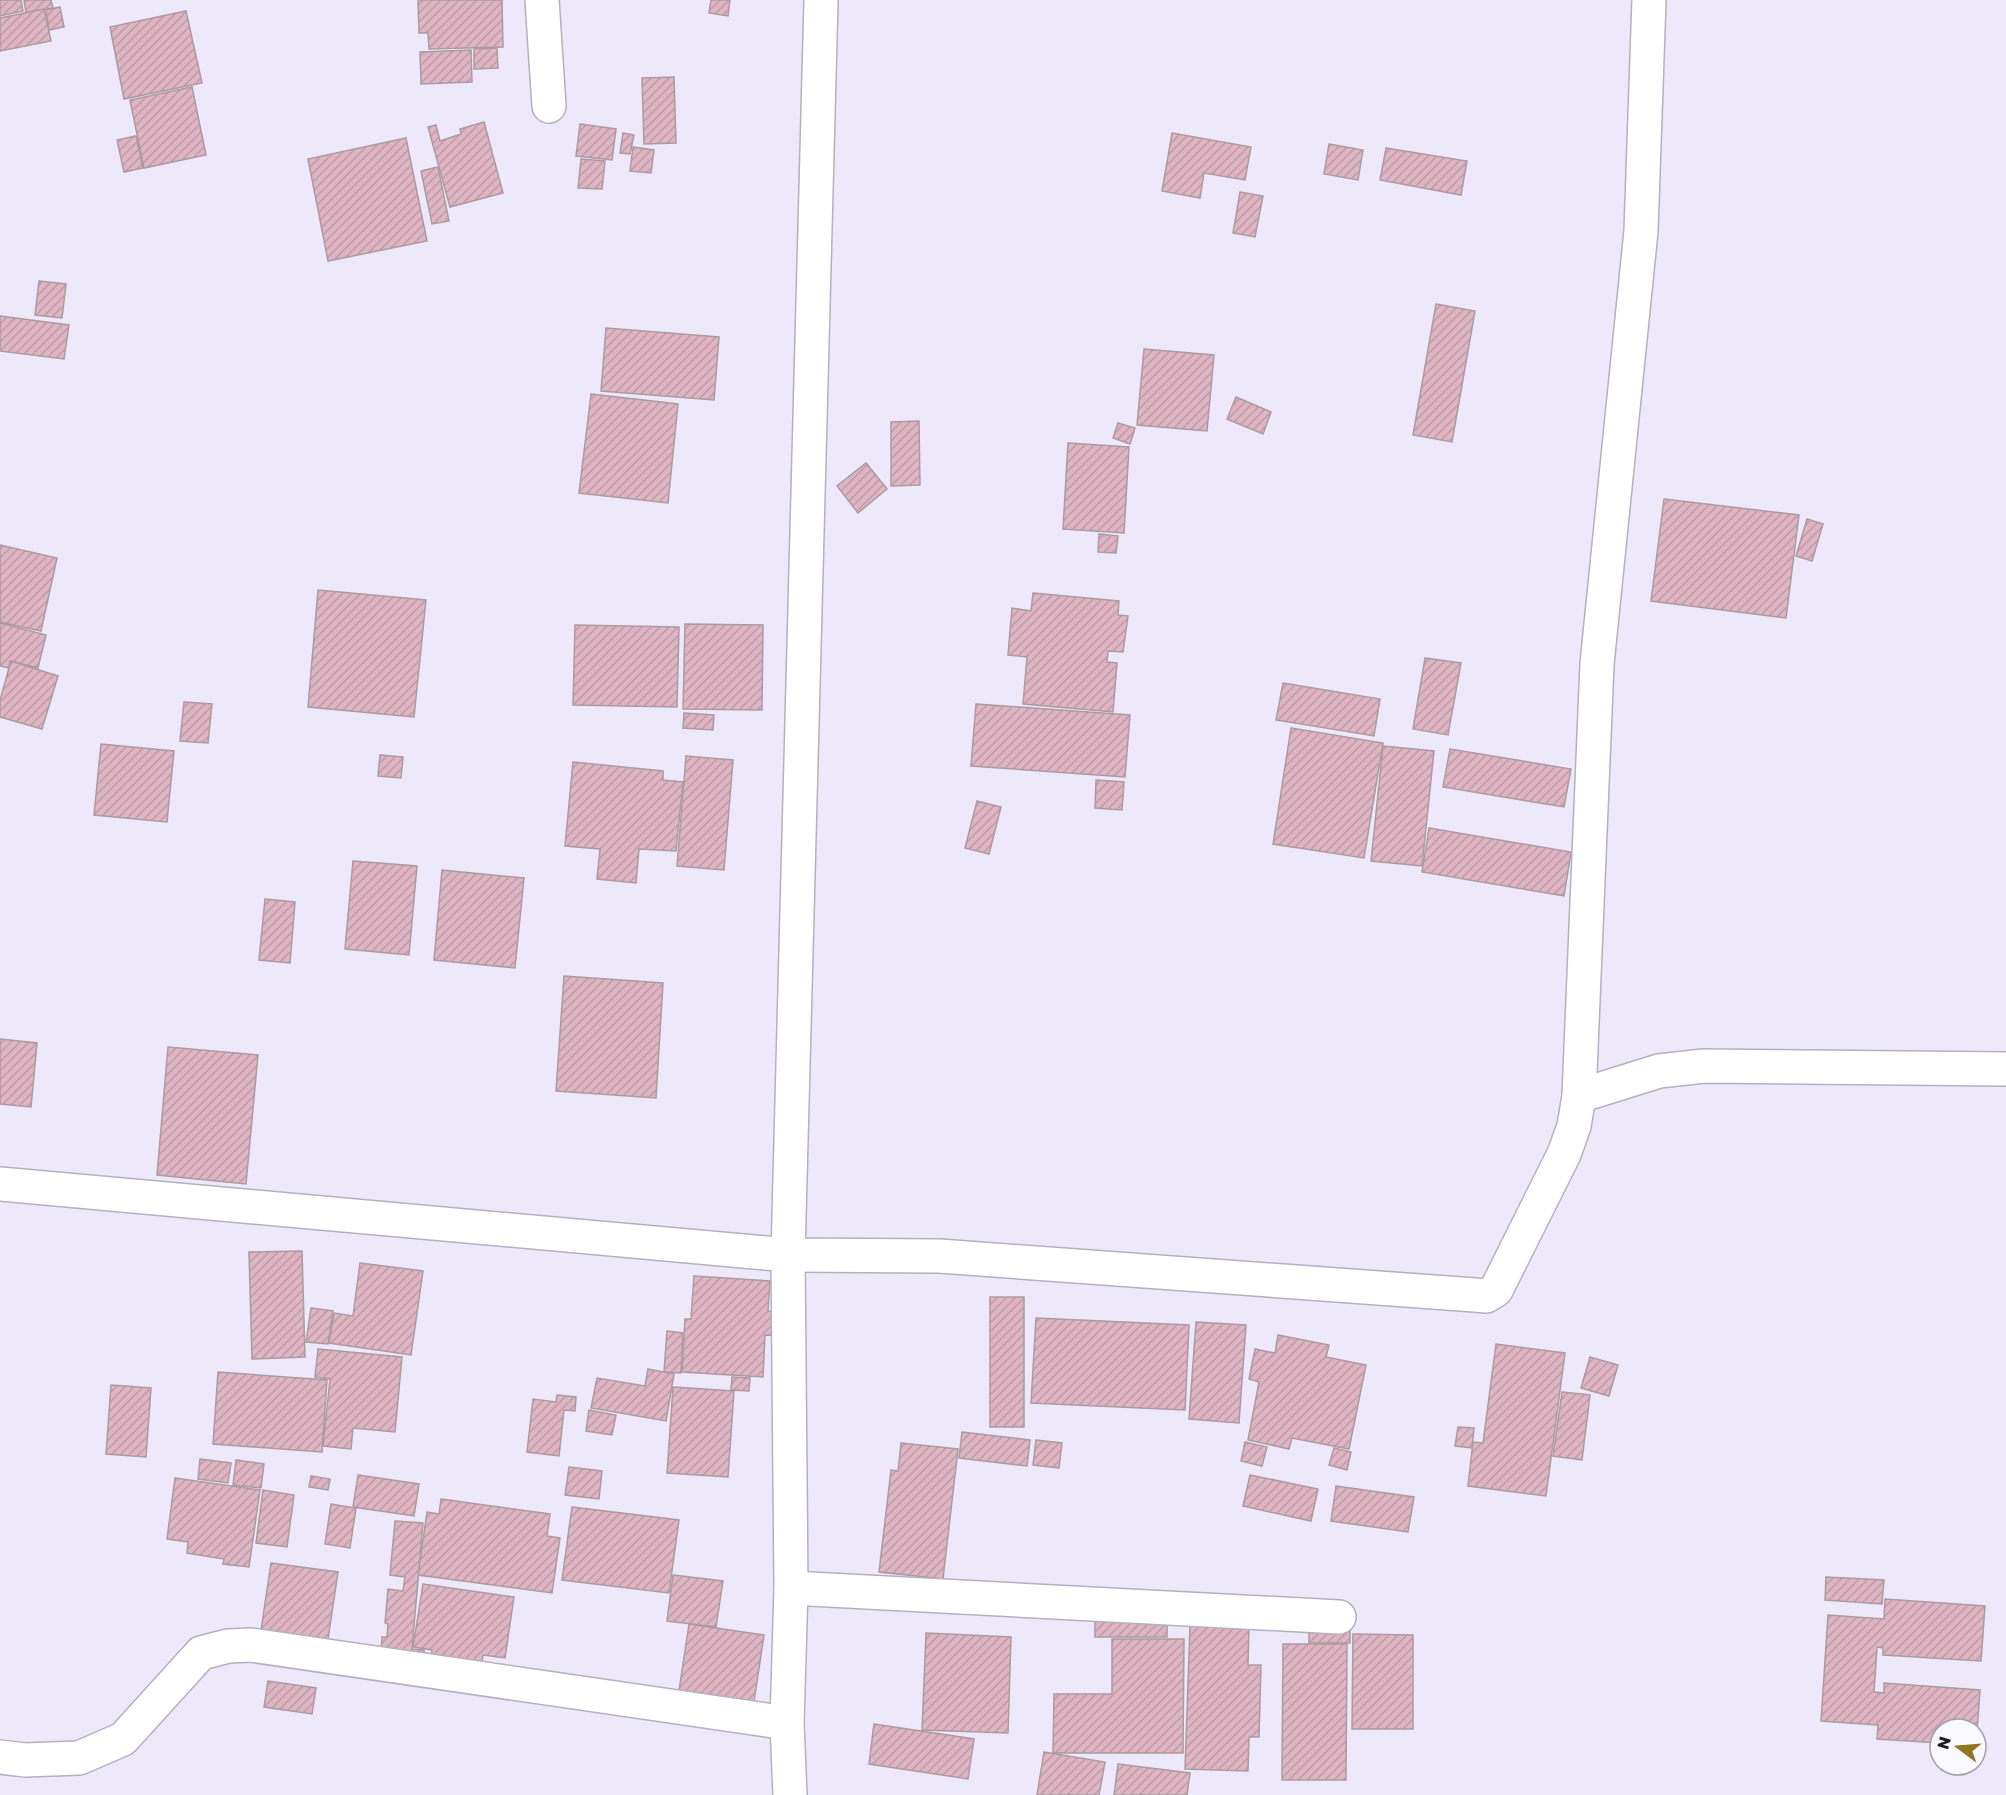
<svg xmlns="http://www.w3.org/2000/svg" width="2006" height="1795" viewBox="0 0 2006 1795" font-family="'Golos Text',sans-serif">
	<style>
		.building { fill: url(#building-hatch); stroke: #ac9aa0; stroke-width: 1.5 }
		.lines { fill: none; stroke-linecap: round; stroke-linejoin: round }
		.minor-casing { stroke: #b4b0bf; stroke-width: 36 }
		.minor { stroke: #fff; stroke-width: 33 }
	</style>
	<defs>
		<pattern id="building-hatch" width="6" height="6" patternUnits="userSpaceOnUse" patternTransform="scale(1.5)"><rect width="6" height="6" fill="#dfb5c3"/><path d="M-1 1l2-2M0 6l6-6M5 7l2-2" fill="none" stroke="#bf9ba7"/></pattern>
	</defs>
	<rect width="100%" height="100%" fill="#ede9fa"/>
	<!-- building -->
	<g class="building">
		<path d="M0,0H21L23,11L0,16Z"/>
		<path d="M24,0H51L53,8L26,13Z"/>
		<path d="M418,0H502L503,47L429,49L428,33H419Z"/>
		<path d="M711,0H730L728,16L709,13Z"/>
		<path d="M60,7L64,27L49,30L46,10Z"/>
		<path d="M44,9L51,41L0,51V18Z"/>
		<path d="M186,11L202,83L124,99L110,27Z"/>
		<path d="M497,48L498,68L474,69V49Z"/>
		<path d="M471,50L472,82L421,84L420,52Z"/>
		<path d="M674,77L676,143L644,144L642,78Z"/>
		<path d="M192,87L206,155L144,168L130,100Z"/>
		<path d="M484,122L503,193L450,207L428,127L436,125L440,141L461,134L460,129Z"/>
		<path d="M580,124L616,129L612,160L576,156Z"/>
		<path d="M623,133L634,135L630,154L620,153Z"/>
		<path d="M1172,133L1251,147L1245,180L1204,173L1200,198L1162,191Z"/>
		<path d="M136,136L143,168L124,172L117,140Z"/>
		<path d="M406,138L427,241L328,261L308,159Z"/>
		<path d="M1329,144L1363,150L1358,180L1324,174Z"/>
		<path d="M633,147L654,150L651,173L630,171Z"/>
		<path d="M1386,148L1467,161L1461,195L1380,180Z"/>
		<path d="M581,159L605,161L602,189L578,188Z"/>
		<path d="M438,167L449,221L432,224L421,171Z"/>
		<path d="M1240,192L1263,196L1255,237L1233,233Z"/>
		<path d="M39,281L66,284L62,318L35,315Z"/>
		<path d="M1436,304L1475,311L1452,442L1413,435Z"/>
		<path d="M0,316L69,325L64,359L0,351Z"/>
		<path d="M606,328L719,337L714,400L601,391Z"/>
		<path d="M1144,349L1214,355L1207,431L1137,425Z"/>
		<path d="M591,394L678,404L668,503L579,493Z"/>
		<path d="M1236,397L1271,412L1263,434L1227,419Z"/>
		<path d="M919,421L920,485L891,486V422Z"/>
		<path d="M1118,423L1135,428L1130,444L1113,438Z"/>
		<path d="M1068,443L1129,447L1124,533L1063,529Z"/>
		<path d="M866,463L887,489L858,513L837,486Z"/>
		<path d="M1664,499L1799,515L1786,618L1651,601Z"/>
		<path d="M1807,519L1823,524L1812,561L1796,556Z"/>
		<path d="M1099,534L1118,536L1116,553L1098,552Z"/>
		<path d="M0,545L57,558L41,631L0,622Z"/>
		<path d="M318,590L426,600L414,717L308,707Z"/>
		<path d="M1033,593L1119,601L1118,615L1128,616L1123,652L1108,651L1107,662L1117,663L1113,712L1023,704L1027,657L1008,655L1012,608L1031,611Z"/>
		<path d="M0,623L46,635L38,668L10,661L9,668L0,666Z"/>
		<path d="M685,624L763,625L762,710L683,709Z"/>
		<path d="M575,625L679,627L677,707L573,705Z"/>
		<path d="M1425,658L1461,663L1448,735L1413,729Z"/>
		<path d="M11,661L58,676L42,729L0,717V700Z"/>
		<path d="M1283,683L1380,699L1374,736L1276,720Z"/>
		<path d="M184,702L212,704L208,743L180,741Z"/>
		<path d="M976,704L1130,715L1125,777L971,766Z"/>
		<path d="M684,713L714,715L713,730L683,728Z"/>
		<path d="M1291,728L1383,743L1364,858L1273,844Z"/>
		<path d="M101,744L174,751L167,822L94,815Z"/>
		<path d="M1383,746L1434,751L1422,866L1371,861Z"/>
		<path d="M1450,749L1571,769L1564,807L1443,787Z"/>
		<path d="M380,755L403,757L401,778L378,776Z"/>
		<path d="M686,756L733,760L724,870L677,866Z"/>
		<path d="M573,762L663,771V780L683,782L676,851L639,849L636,883L597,879L600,849L565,846Z"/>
		<path d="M1096,780L1124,782L1122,810L1095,808Z"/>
		<path d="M977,801L1001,807L989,854L965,848Z"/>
		<path d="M1429,828L1571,852L1564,896L1422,872Z"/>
		<path d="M353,861L417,866L409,955L345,949Z"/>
		<path d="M442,870L524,878L515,968L434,960Z"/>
		<path d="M265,899L295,902L290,963L259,960Z"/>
		<path d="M564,976L663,983L656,1098L556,1091Z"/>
		<path d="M0,1039L37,1043L31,1107L0,1104Z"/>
		<path d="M168,1047L258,1055L246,1184L157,1175Z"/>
		<path d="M302,1251L305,1357L252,1359L249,1252Z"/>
		<path d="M360,1263L423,1271L411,1355L329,1343L334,1313L353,1316Z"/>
		<path d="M694,1276L770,1281L768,1311L785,1312L783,1336L765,1335L763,1377L682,1372L685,1319H691Z"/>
		<rect x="990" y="1297" width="34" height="130"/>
		<path d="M311,1308L333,1311L328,1344L306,1342Z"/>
		<path d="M1036,1318L1189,1325L1185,1410L1031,1403Z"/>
		<path d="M1196,1322L1246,1325L1239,1423L1189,1419Z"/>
		<path d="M667,1331L683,1333L681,1373L664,1372Z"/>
		<path d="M1278,1335L1329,1345L1326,1357L1366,1365L1349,1449L1292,1438L1289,1449L1248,1440L1259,1382L1249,1379L1255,1349L1275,1353Z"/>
		<path d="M1496,1344L1565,1353L1546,1496L1468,1486L1473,1442L1483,1443Z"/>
		<path d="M318,1349L402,1357L395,1432L353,1428L351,1449L323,1446L330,1379L315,1377Z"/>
		<path d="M1590,1357L1618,1365L1609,1396L1581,1388Z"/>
		<path d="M648,1369L674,1374L666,1421L591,1408L597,1378L645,1386Z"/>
		<path d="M218,1372L327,1380L322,1452L213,1444Z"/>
		<path d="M732,1377L750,1378L749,1391L731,1390Z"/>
		<path d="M111,1385L151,1388L146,1457L106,1454Z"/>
		<path d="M673,1387L734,1391L728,1477L667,1473Z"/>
		<path d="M1562,1392L1590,1395L1582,1460L1553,1456Z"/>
		<path d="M557,1395L576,1397L575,1411L564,1410L559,1456L527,1452L533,1399L556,1402Z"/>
		<path d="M589,1410L616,1415L612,1435L586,1431Z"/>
		<path d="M1458,1427L1474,1428L1472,1448L1455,1446Z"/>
		<path d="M962,1432L1030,1440L1027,1466L959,1458Z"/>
		<path d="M1036,1440L1062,1443L1059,1468L1033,1465Z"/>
		<path d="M1245,1442L1267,1447L1262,1466L1241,1461Z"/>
		<path d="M901,1443L958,1449L943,1579L879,1572L891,1470L898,1471Z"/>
		<path d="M1334,1448L1351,1452L1347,1470L1329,1465Z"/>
		<path d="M200,1459L231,1463L228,1483L198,1479Z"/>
		<path d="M236,1460L264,1464L261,1488L233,1485Z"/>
		<path d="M569,1467L602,1471L599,1499L565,1495Z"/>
		<path d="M358,1475L419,1484L414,1516L353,1507Z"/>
		<path d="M1250,1475L1318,1489L1311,1521L1243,1506Z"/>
		<path d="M311,1476L330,1479L328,1490L309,1487Z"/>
		<path d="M175,1478L260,1490L249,1567L223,1564L224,1559L187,1553L188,1542L167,1539Z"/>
		<path d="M1336,1486L1414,1497L1408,1532L1331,1521Z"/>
		<path d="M263,1490L294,1495L287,1547L256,1543Z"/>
		<path d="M441,1499L550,1514L547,1536L560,1538L552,1593L418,1575L427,1512L439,1514Z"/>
		<path d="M331,1504L356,1508L350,1548L325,1544Z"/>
		<path d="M572,1507L679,1520L669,1593L562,1580Z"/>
		<path d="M395,1521L423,1523L412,1649L424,1650L423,1667L380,1673L382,1637H387L388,1624L385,1623L388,1589L403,1591L405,1577L390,1575Z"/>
		<path d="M271,1563L338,1572L327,1646L260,1637Z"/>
		<path d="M673,1575L723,1581L716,1627L667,1621Z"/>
		<path d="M1826,1577L1884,1580L1882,1604L1825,1600Z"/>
		<path d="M423,1584L514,1597L505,1658L483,1655L481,1671L430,1664L432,1650L413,1647Z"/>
		<path d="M1885,1599L1985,1606L1981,1661L1883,1655V1648L1877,1647L1874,1692L1884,1693V1683L1980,1690L1976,1746V1729H1940V1743L1877,1739L1878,1725L1821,1721L1828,1615L1884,1619Z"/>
		<path d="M1095,1601L1167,1602V1637H1095Z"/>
		<path d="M689,1624L764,1635L752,1715L677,1704Z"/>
		<path d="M1190,1626L1249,1627L1248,1665H1261L1259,1737H1249L1248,1771L1185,1769Z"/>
		<rect x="1309" y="1626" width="41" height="17"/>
		<path d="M926,1633L1011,1637L1008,1733L922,1730Z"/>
		<path d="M1353,1634L1413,1635V1729H1352Z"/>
		<path d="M1112,1639H1184L1183,1753H1053L1054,1694H1112Z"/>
		<path d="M1283,1644H1347L1346,1780H1282Z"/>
		<path d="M268,1681L316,1688L312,1714L264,1707Z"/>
		<path d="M874,1724L974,1739L968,1779L869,1764Z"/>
		<path d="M1044,1752L1105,1762L1099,1795H1037Z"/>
		<path d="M1118,1764L1190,1773L1187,1795H1114Z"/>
	</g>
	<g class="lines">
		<defs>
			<g id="minor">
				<path d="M542,0L549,106"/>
				<path d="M1579,1096L1659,1071L1704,1066L2006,1069"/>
				<path d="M0,1184L788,1255L939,1256L1475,1295L1486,1296L1496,1290L1564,1154L1574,1126L1579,1096L1597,664L1641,231L1649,0"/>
				<path d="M791,1588L1339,1617"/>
				<path d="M0,1757L25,1760L79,1758L123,1739L201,1653L228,1646L251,1645L787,1723"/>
				<path d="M790,1795L787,1723L791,1588L788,1255L821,0"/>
			</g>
		</defs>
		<!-- minor casing -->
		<use href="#minor" class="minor-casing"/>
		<!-- minor -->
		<use href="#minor" class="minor"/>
	</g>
	<!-- north arrow -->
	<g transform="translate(1958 1747) rotate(286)"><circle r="28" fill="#faf8ff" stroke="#a2a0a7" stroke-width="1.5"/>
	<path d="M0-4.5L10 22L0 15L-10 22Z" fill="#93761d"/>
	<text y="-9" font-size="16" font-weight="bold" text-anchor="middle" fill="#1f1d23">N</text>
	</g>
</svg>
